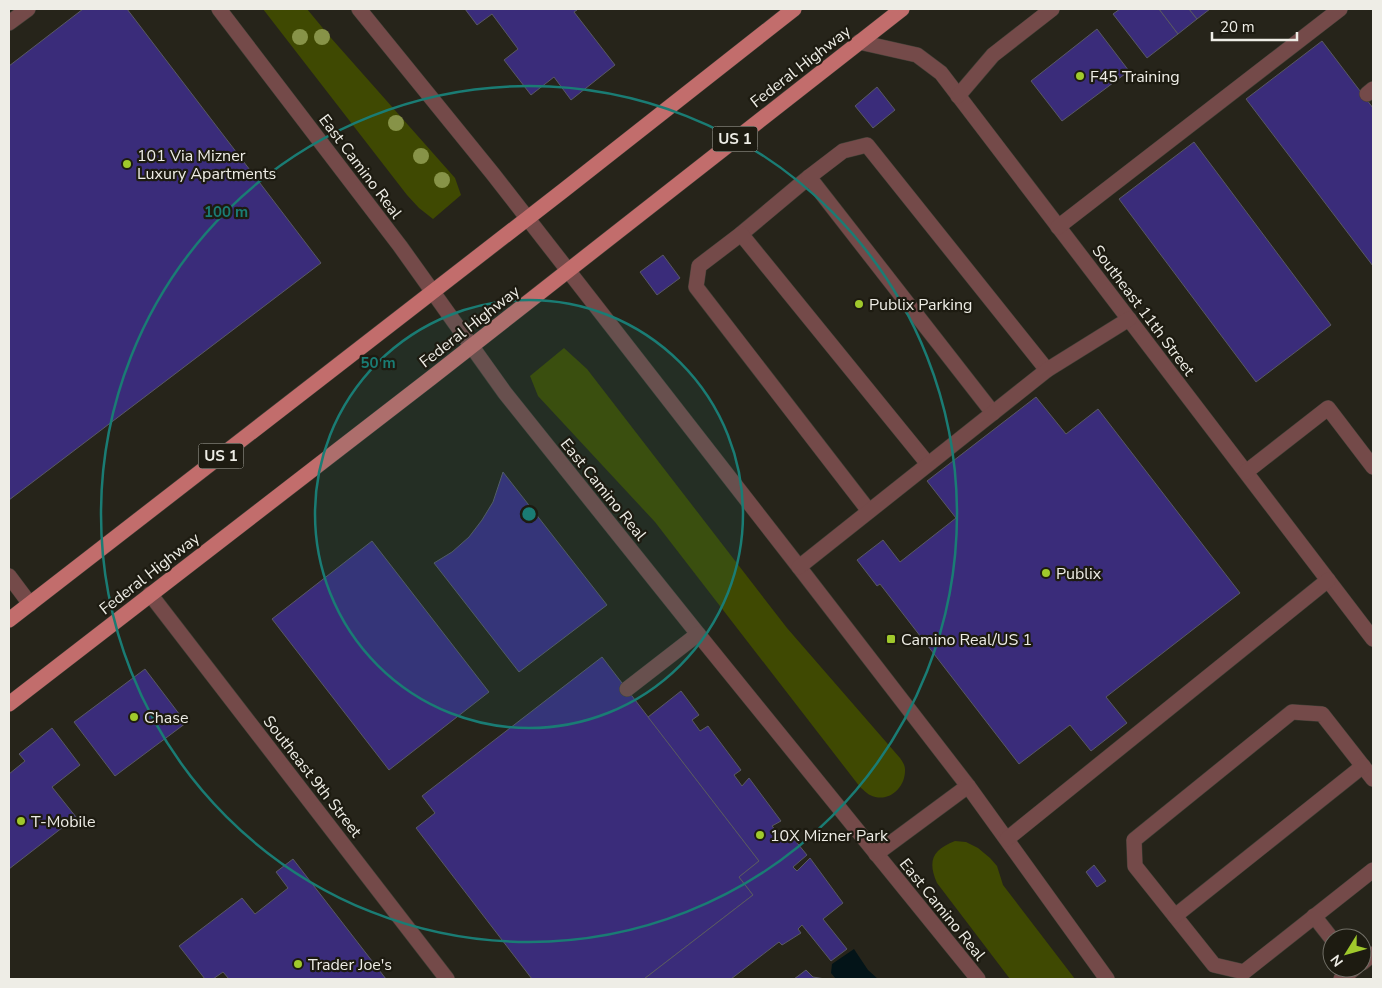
<svg xmlns="http://www.w3.org/2000/svg" width="1382" height="988" viewBox="0 0 1382 988" font-family="'Nunito Sans',sans-serif">
	<style>
		.green { fill: #3f4902 }
		.water { fill: #031418 }
		.building { fill: #3a2c7a; stroke: #595964 }
		.lines { fill: none; stroke-linecap: round; stroke-linejoin: round }
		.minor-casing { stroke: #424037; stroke-width: 16 }
		.major-casing { stroke: #424037; stroke-width: 16 }
		.minor { stroke: #744a49; stroke-width: 15 }
		.major { stroke: #c26d6c; stroke-width: 15 }
		.tree { fill: #879348 }
		.ring { fill: none; stroke: #1a7c74; stroke-width: 2.5 }
		.poi-dot { fill: #a0c92c; stroke: #1d1b11; stroke-width: 2 }
		.labels { text-anchor: middle; stroke-width: 4.5; stroke-linejoin: round; paint-order: stroke }
		.shield { fill: #1d1b11; stroke: #afaea6; stroke-width: 1 }
		.shield-label { font-size: 15px; font-weight: bold; fill: #eeede6 }
		.street-label { font-size: 16px; fill: #eeede6; stroke: #1d1b11 }
		.poi-label { font-size: 16px; fill: #eeede6; stroke: #1d1b11; text-anchor: start }
		.centre { fill: #1a7c74; stroke: #1d1b11; stroke-width: 2.5 }
		.ring-label { font-size: 15px; text-anchor: middle; font-weight: bold; fill: #1a7c74; stroke: #1d1b11; stroke-width: 4.5; stroke-linejoin: round; paint-order: stroke }
	</style>
	<rect width="100%" height="100%" fill="#26241a"/>
	<!-- green -->
	<g class="green">
		<path d="M263,9H307L331,38L455,178L461,195L433,219L419,208L407,195Z"/>
		<path d="M564,348L587,369L787,628L900,758C902,761 905,765 905,769C906,788 888,804 870,795C867,794 863,789 860,787L655,522L538,396L530,376Z"/>
		<path d="M955,841L966,842L978,848L990,858L997,866L1003,885L1075,979H1010L937,883C927,860 933,850 955,841Z"/>
	</g>
	<!-- water -->
	<path class="water" d="M854,949L868,970L878,979H836L831,973L832,964Z"/>
	<!-- building -->
	<g class="building">
		<path d="M83,9H127L321,263L9,500V66Z"/>
		<path d="M465,9H576L577,10L574,12L615,65L571,100L554,77L531,95L504,60L518,49L492,14L477,25Z"/>
		<path d="M1120,9H1159L1178,34L1147,58L1113,14Z"/>
		<path d="M1159,9H1189L1197,19L1178,34Z"/>
		<path d="M1189,9H1210L1197,19Z"/>
		<path d="M1097,29L1129,71L1062,121L1031,81Z"/>
		<path d="M1322,41L1373,108V266L1246,99Z"/>
		<path d="M877,87L895,110L873,128L855,106Z"/>
		<path d="M1194,142L1331,325L1256,382L1119,199Z"/>
		<path d="M663,255L680,278L657,295L640,272Z"/>
		<path d="M1036,397L1066,434L1098,409L1240,593L1106,697L1127,723L1091,751L1070,725L1019,764L880,584L877,586L857,560L883,540L900,562L956,518L927,481Z"/>
		<path d="M503,472L607,605L519,672L434,563L452,552L469,537L482,520L493,502Z"/>
		<path d="M372,541L489,692L389,770L272,619Z"/>
		<path d="M602,657L759,861L739,877L753,895L644,979H532L416,828L435,813L422,796Z"/>
		<path d="M145,669L186,723L115,776L74,722Z"/>
		<path d="M681,691L699,715L692,720L700,731L708,726L741,770L734,775L742,786L749,778L781,821L772,826L782,838L789,833L807,855L793,867L797,871L810,858L843,903L823,919L847,949L831,961L802,925L798,929L801,933L782,945L779,942L731,979H644L753,895L739,877L759,861L648,717Z"/>
		<path d="M52,728L80,765L52,787L76,817L9,869V774L25,761L19,754Z"/>
		<path d="M293,859L386,979H229L223,972L213,979H205L179,946L242,898L255,914L288,888L276,872Z"/>
		<path d="M1094,865L1106,881L1097,887L1086,872Z"/>
		<path d="M806,970L813,977L825,979H794Z"/>
	</g>
	<g class="lines">
		<defs>
			<g id="minor">
				<path d="M219,9L400,246L505,393L698,634L978,979"/>
				<path d="M359,9L493,174L799,567L968,786L1107,979"/>
				<path d="M9,23L28,9"/>
				<path d="M859,42L917,55L941,73L1373,639"/>
				<path d="M1367,94L1373,89"/>
				<path d="M958,96L993,55L1052,9"/>
				<path d="M1058,227L1340,9"/>
				<path d="M741,234L809,177"/>
				<path d="M993,413L809,177L843,151L867,145L1047,370"/>
				<path d="M1246,472L1328,408L1373,467"/>
				<path d="M869,511L696,287L699,266L741,234L928,464"/>
				<path d="M799,567L1047,370L1129,319"/>
				<path d="M9,576L30,604"/>
				<path d="M150,594L447,979"/>
				<path d="M627,689L698,634"/>
				<path d="M1373,779L1322,714L1292,712L1134,840L1135,866L1214,965L1244,972L1373,870"/>
				<path d="M1007,839L1328,580"/>
				<path d="M876,854L968,786"/>
				<path d="M1175,916L1363,766"/>
				<path d="M1314,916L1332,939"/>
				<path d="M1362,963L1373,954"/>
				<path d="M1341,979L1355,968"/>
			</g>
			<g id="major">
				<path d="M9,620L564,190L794,9"/>
				<path d="M9,704L431,378L902,9"/>
			</g>
		</defs>
		<!-- minor casing -->
		<use href="#minor" class="minor-casing"/>
		<!-- major casing -->
		<use href="#major" class="major-casing"/>
		<!-- minor -->
		<use href="#minor" class="minor"/>
		<!-- major -->
		<use href="#major" class="major"/>
	</g>
	<!-- trees -->
	<g class="tree">
		<circle cx="300" cy="37" r="8"/>
		<circle cx="322" cy="37" r="8"/>
		<circle cx="396" cy="123" r="8"/>
		<circle cx="421" cy="156" r="8"/>
		<circle cx="442" cy="180" r="8"/>
	</g>
	<!-- distance rings -->
	<circle cx="529" cy="514" r="214" fill="#1a7c74" fill-opacity=".12"/>
	<g class="ring">
		<circle cx="529" cy="514" r="214"/>
		<circle cx="529" cy="514" r="428"/>
	</g>
	<!-- markers -->
	<g class="poi-dot">
		<circle cx="1080" cy="76" r="5"/>
		<circle cx="127" cy="164" r="5"/>
		<circle cx="859" cy="304" r="5"/>
		<circle cx="1046" cy="573" r="5"/>
		<rect x="886" y="634" width="10" height="10" rx="2.5"/>
		<circle cx="134" cy="717" r="5"/>
		<circle cx="21" cy="821" r="5"/>
		<circle cx="760" cy="835" r="5"/>
		<circle cx="298" cy="964" r="5"/>
	</g>
	<g class="labels">
		<!-- shield labels -->
		<g class="shield">
			<rect x="712.5" y="126.5" width="45" height="25" rx="4"/>
			<rect x="198.5" y="443.5" width="45" height="25" rx="4"/>
		</g>
		<g class="shield-label">
			<text x="735" y="144">US 1</text>
			<text x="221" y="461">US 1</text>
		</g>
		<!-- street labels -->
		<g class="street-label">
			<text transform="translate(800 66) rotate(-38)" y="6">Federal Highway</text>
			<text transform="translate(361 166) rotate(53)" y="6">East Camino Real</text>
			<text transform="translate(1144 310) rotate(53)" y="6">Southeast 11th Street</text>
			<text transform="translate(469 326) rotate(-38)" y="6">Federal Highway</text>
			<text transform="translate(604 489) rotate(51)" y="6">East Camino Real</text>
			<text transform="translate(149 573) rotate(-38)" y="6">Federal Highway</text>
			<text transform="translate(313 776) rotate(52)" y="6">Southeast 9th Street</text>
			<text transform="translate(943 909) rotate(51)" y="6">East Camino Real</text>
		</g>
		<!-- poi labels -->
		<g class="poi-label">
			<text x="1090" y="82">F45 Training</text>
			<text x="137" y="161">101 Via Mizner<tspan x="137" dy="18">Luxury Apartments</tspan></text>
			<text x="869" y="310">Publix Parking</text>
			<text x="1056" y="579">Publix</text>
			<text x="901" y="645">Camino Real/US 1</text>
			<text x="144" y="723">Chase</text>
			<text x="31" y="827">T-Mobile</text>
			<text x="770" y="841">10X Mizner Park</text>
			<text x="308" y="970">Trader Joe's</text>
		</g>
	</g>
	<circle cx="529" cy="514" r="8" class="centre"/>
	<g class="ring-label">
		<text x="226" y="217">100 m</text>
		<text x="378" y="368">50 m</text>
	</g>
	<!-- border -->
	<rect width="1382" height="988" fill="none" stroke="#eeede6" stroke-width="20"/>
	<!-- north arrow -->
	<g transform="translate(1347 953) rotate(233)"><circle r="24" fill="#1d1b11" stroke="#716f66"/>
	<path d="M0-4L9 19L0 12L-9 19Z" fill="#a0c92c"/>
	<text y="-8" font-size="14" font-weight="bold" text-anchor="middle" fill="#eeede6">N</text>
	</g>
	<!-- scale -->
	<path d="M1212 32v8h85v-8" fill="none" stroke="#eeede6" stroke-width="2.5"/>
	<text x="1220" y="32" font-size="15" fill="#eeede6" stroke="#1d1b11" stroke-width="4" paint-order="stroke">20 m</text>
</svg>
